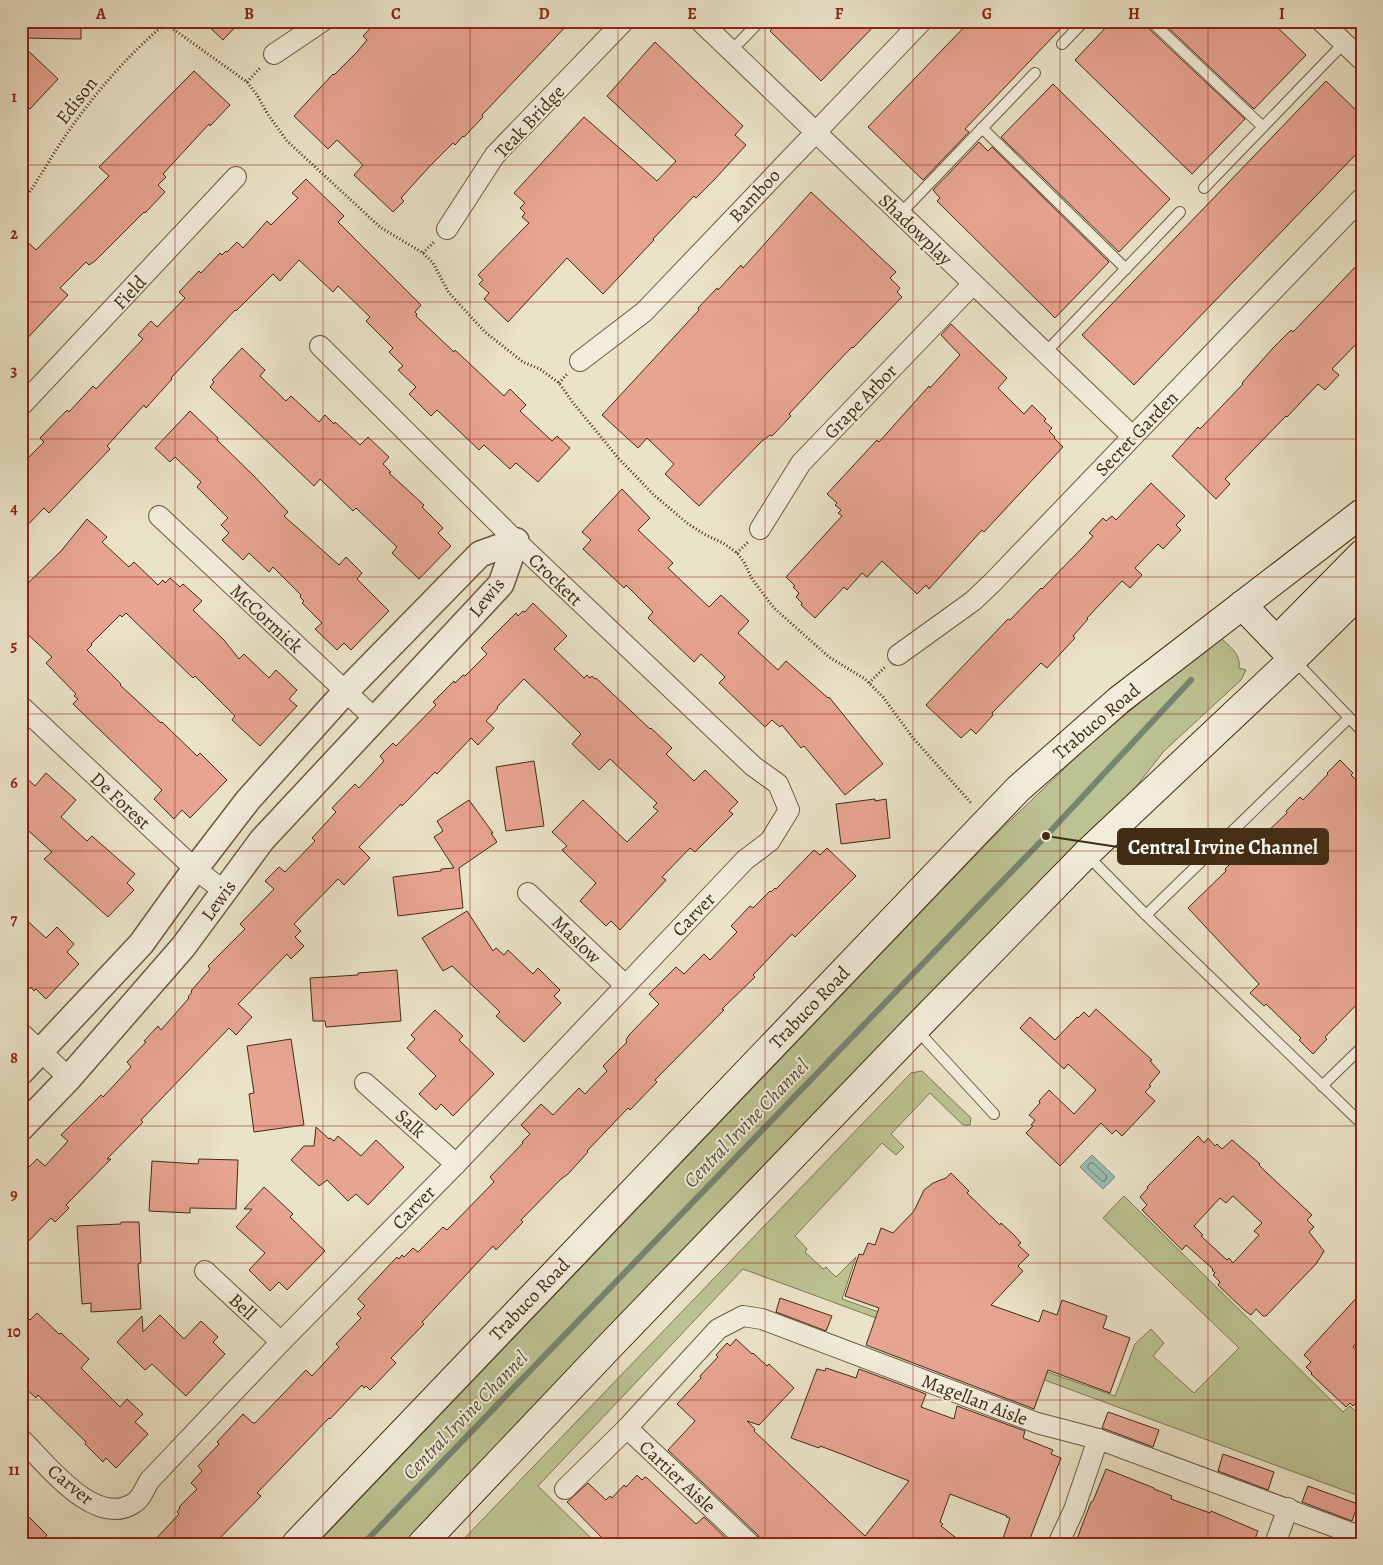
<svg xmlns="http://www.w3.org/2000/svg" width="1383" height="1565" viewBox="0 0 1383 1565" font-family="Alegreya,serif">
	<style>
		.green { fill: #bcc292; stroke: #7e7753 }
		.water { fill: #99beb1; stroke: #768472 }
		.lines { fill: none; stroke-linecap: round; stroke-linejoin: round }
		.shore { stroke: #6d7562; stroke-width: 1 }
		.stream { stroke: #768472; stroke-width: 6 }
		.building { fill: #e8a493; stroke: #412c14; fill-rule: evenodd }
		.service-casing { stroke: #6c5a41; stroke-width: 12 }
		.minor-casing { stroke: #6c5a41; stroke-width: 22 }
		.tertiary-casing { stroke: #6c5a41; stroke-width: 28 }
		.secondary-casing { stroke: #412c14; stroke-width: 30 }
		.path { stroke: #412c14; stroke-width: 3; stroke-dasharray: 1 2.5; stroke-linecap: butt }
		.service { stroke: #f2eddb; stroke-width: 10 }
		.minor { stroke: #f2eddb; stroke-width: 20 }
		.tertiary { stroke: #f2eddb; stroke-width: 25 }
		.secondary { stroke: #f2eddb; stroke-width: 28 }
		.grid { fill: none; stroke: #8f2418; stroke-width: 1; stroke-opacity: 0.55 }
		.labels { text-anchor: middle; stroke-width: 4; stroke-linejoin: round; paint-order: stroke }
		.street-label { font-size: 19px; fill: #412c14; stroke: #f2eddb }
		.water-label { font-size: 20px; font-style: italic; fill: #57503b; stroke: #f2eddb }
		.leader { fill: none; stroke: #412c14; stroke-width: 2 }
		.callout-dot { fill: #412c14; stroke: #f2eddb; stroke-width: 2 }
		.callout { fill: #412c14; stroke: #412c14; stroke-width: 2 }
		.callout-label { font-size: 20px; text-anchor: middle; font-weight: bold; fill: #fff }
		.neatline { fill: none; stroke: #8f2418; stroke-width: 2 }
		.grid-label { font-size: 16px; text-anchor: middle; font-weight: bold; fill: #8f2418 }
	</style>
	<rect width="100%" height="100%" fill="#ebe3c8"/>
	<filter id="stains"><feTurbulence type="fractalNoise" baseFrequency=".004" numOctaves="4"/><feColorMatrix values="0 0 0 0 .2 0 0 0 0 .09 0 0 0 0 .02 0 0 0 .5 -.17"/></filter>
	<radialGradient id="worn" r=".72"><stop offset=".6" stop-color="#630" stop-opacity="0"/><stop offset="1" stop-color="#630" stop-opacity=".3"/></radialGradient>
	<!-- green -->
	<g class="green">
		<path d="M1221,638C1230,647 1241,654 1239,668L1246,670L1241,680L1164,751L1125,801L410,1544H317L991,839L1088,746L1179,670Z"/>
		<path d="M922,1071L971,1118L970,1125H963L930,1093L891,1134L904,1147L896,1155L882,1143L795,1236L807,1249L805,1252L823,1269L826,1267L836,1277L856,1257L842,1299L1115,1396L1135,1344L1151,1329L1164,1343L1153,1356L1194,1393L1239,1348L1103,1218L1124,1196L1343,1412L1350,1406L1362,1418V1497L743,1269L538,1486L597,1544H459L911,1073Z"/>
	</g>
	<!-- water -->
	<path class="water" d="M1092,1155L1115,1177L1103,1189L1080,1167Z"/>
	<g class="lines">
		<!-- shore -->
		<path class="shore" d="M1091,1163H1093L1107,1176L1105,1181H1102L1088,1168V1165Z"/>
		<!-- stream -->
		<path class="stream" d="M363,1544L1046,836L1191,680"/>
	</g>
	<!-- building -->
	<g class="building">
		<path d="M21,21H81V39L21,38Z"/>
		<path d="M203,21H241L223,40Z"/>
		<path d="M377,21H571L482,115L483,117L464,137L463,136L455,145L453,143L430,166L401,198L404,201L393,212L354,175L363,165L337,140L328,149L294,116L333,74L334,75L357,52L367,40L363,36Z"/>
		<path d="M779,21H879L821,81L770,31Z"/>
		<path d="M970,21H1068L965,129L969,132L923,180L868,127Z"/>
		<path d="M1112,21H1144L1146,26L1245,119L1192,174L1075,60Z"/>
		<path d="M1161,21H1271L1306,55L1254,109Z"/>
		<path d="M655,42L743,126L735,135L746,145L715,179L696,198L694,196L653,239L654,240L603,294L567,258L508,322L484,299L489,293L479,284L483,280L478,275L529,223L522,217L525,213L520,208L525,203L514,193L584,117L657,181L676,161L607,96Z"/>
		<path d="M21,44L58,79L30,109L21,101Z"/>
		<path d="M194,71L230,105L210,126L209,124L163,174L166,177L158,185L165,192L145,213L144,212L95,261L89,265L86,262L60,288L68,295L21,345V236L36,250L109,176L99,167Z"/>
		<path d="M1326,81L1362,116V148L1134,385L1082,335Z"/>
		<path d="M1053,84L1170,199L1119,252L1001,137Z"/>
		<path d="M979,142L988,151L992,147L1109,262L1055,318L937,201L940,198L933,190Z"/>
		<path d="M306,179L344,216L338,222L421,305L415,312L417,314L416,316L454,352L455,350L504,396L510,389L526,405L520,411L552,441L557,436L570,448L538,482L516,463L510,469L484,445L479,450L437,410L431,416L409,394L416,387L398,370L403,366L389,352L393,348L366,321L370,317L338,286L333,292L299,260L280,281L273,274L236,311L235,310L171,378L172,379L146,408L144,405L107,446L110,449L49,513L44,508L21,532V465L44,442L40,438L67,410L69,412L93,386L96,389L143,339L138,335L151,321L157,327L185,298L179,292L199,271L201,273L220,253L222,255L226,251L227,252L237,242L243,248L267,221L271,225L298,198L292,193Z"/>
		<path d="M811,192L896,272L890,278L900,288L897,292L902,297L853,348L852,347L830,370L789,414L791,416L772,436L770,435L761,442L699,506L665,474L674,464L647,438L638,448L602,415L699,310L698,308L717,288L718,290L741,265L743,268Z"/>
		<path d="M1362,260V338L1332,369L1339,375L1325,390L1318,384L1287,417L1286,416L1225,479L1230,484L1216,499L1172,456L1198,427L1200,429L1243,384L1242,383L1273,348L1291,330L1293,332Z"/>
		<path d="M951,324L1007,378L998,388L1024,414L1032,405L1046,419L1044,421L1052,428L1049,431L1055,437L1054,438L1063,447L984,532L982,530L929,589L926,585L917,594L882,561L867,577L862,573L847,590L844,587L815,618L801,605L802,603L796,597L799,593L793,587L795,586L786,577L842,516L838,513L841,510L835,505L837,503L827,494L877,440L879,442L929,386L930,388L960,355L941,335Z"/>
		<path d="M242,348L265,370L260,376L286,401L291,396L319,422L325,415L334,424L335,422L360,445L368,437L389,457L383,464L391,472L389,473L424,505L422,507L443,528L438,533L451,546L419,579L392,553L397,547L356,508L353,511L320,479L314,486L210,387L214,382L212,380Z"/>
		<path d="M190,411L218,438L217,440L253,475L288,512L284,516L339,565L346,557L362,573L357,579L389,611L351,650L344,643L337,650L315,629L322,623L302,603L304,601L300,597L301,595L273,567L269,572L249,553L243,560L222,540L229,533L221,525L228,518L197,487L201,482L175,457L170,462L155,448Z"/>
		<path d="M1151,483L1185,516L1176,525L1181,530L1163,549L1158,544L1135,568L1142,575L1130,588L1122,581L1087,618L1088,619L1073,636L1075,638L1047,668L1041,663L992,713L993,715L976,734L971,729L961,738L926,705L1008,619L1010,620L1041,588L1042,589L1084,546L1093,536L1089,533L1103,518L1106,521L1112,516L1116,520Z"/>
		<path d="M622,489L650,518L638,530L673,563L668,568L709,607L721,595L749,621L738,633L778,670L786,661L828,698L829,697L883,764L845,795L804,746L801,748L782,725L780,727L772,720L765,727L719,683L725,677L701,654L694,662L648,618L653,612L626,585L624,588L583,549L591,540L582,532Z"/>
		<path d="M87,519L107,537L102,542L129,567L134,562L158,585L163,580L165,583L170,578L180,587L183,584L202,601L193,610L224,640L239,659L244,654L269,678L276,670L297,690L289,699L297,706L260,746L232,720L235,716L195,676L193,678L126,613L122,617L120,615L91,644L92,645L87,650L121,684L120,685L161,723L162,722L197,756L200,753L227,780L190,818L182,810L174,819L154,799L162,790L73,704L78,699L74,696L76,694L46,663L52,657L21,628V590L61,551Z"/>
		<path d="M533,603L567,636L554,649L584,678L587,675L590,678L592,676L595,679L596,678L650,729L651,728L672,748L666,754L694,781L705,770L738,802L729,811L733,814L695,852L690,848L662,877L666,880L620,930L611,921L606,926L580,901L596,883L562,850L567,846L552,832L583,800L627,842L658,811L653,807L657,803L610,759L599,770L572,744L581,734L524,679L497,707L498,708L486,721L494,728L478,745L471,738L437,774L435,772L402,806L401,804L359,847L370,858L344,885L338,879L294,924L301,931L295,937L304,946L291,959L287,954L238,1004L252,1017L236,1035L229,1028L141,1120L143,1122L107,1159H111L66,1205L69,1208L55,1222L51,1218L21,1249V1175L37,1159L45,1166L68,1141L61,1135L101,1095L103,1097L131,1067L127,1062L146,1042L144,1041L158,1026L161,1030L189,998L188,997L192,992L191,991L210,969L208,966L245,929L240,924L274,889L265,881L279,867L285,872L315,841L312,838L336,812L332,808L355,784L359,788L384,761L380,756L393,743L396,746L436,705L433,702L454,681L455,683L463,675L465,676L487,654L481,648L516,613L518,616L523,611L525,612Z"/>
		<path d="M1340,760L1353,773L1351,775L1362,786V999L1325,1037L1327,1039L1313,1054L1299,1040L1301,1038L1266,1004L1264,1006L1250,993L1259,984L1188,908L1226,871L1225,869L1244,850L1246,852L1287,813L1286,811L1300,797L1303,800L1328,774L1327,773Z"/>
		<path d="M534,761L544,826L506,831L496,767Z"/>
		<path d="M21,773L35,786L46,773L76,800L61,817L87,841L92,836L135,874L127,883L134,890L108,917L44,859L52,852L21,824Z"/>
		<path d="M875,799V801L886,799L890,838L841,844L836,804Z"/>
		<path d="M469,800L493,833H491L497,842L459,868L463,908L398,916L393,877L441,871V869L454,868L434,837L443,831L437,821Z"/>
		<path d="M827,848L856,876L795,937L792,934L753,975L755,977L722,1009L724,1010L655,1080L657,1082L630,1110L628,1108L587,1151L588,1152L568,1174L560,1180L521,1220L523,1222L496,1250L493,1246L422,1322L424,1324L391,1358L396,1363L370,1390L366,1386L364,1388L362,1385L330,1419L329,1418L257,1493L261,1496L214,1544H151L179,1514L177,1512L180,1508L179,1507L197,1489L191,1483L202,1471L198,1466L219,1444L217,1442L243,1414L253,1423H255L306,1370L312,1376L339,1347L336,1344L361,1318L357,1314L365,1306L358,1299L366,1290L397,1257L399,1259L402,1255L404,1257L413,1248L418,1252L443,1227L447,1230L494,1182L490,1177L523,1143L522,1142L530,1134L521,1125L541,1104L553,1115L579,1088L585,1094L607,1071L603,1066L627,1042L626,1040L629,1035L659,1004L649,994L676,967L684,974L704,954L710,960L737,932L731,926L750,906L753,908L770,891L771,892L775,888L776,889L814,850L820,855Z"/>
		<path d="M467,911L493,951L496,948L504,955L508,950L533,974L538,968L560,990L554,996L561,1003L524,1042L496,1016L500,1012L452,966L443,971L422,938Z"/>
		<path d="M21,915L46,938L57,927L74,944L67,952L79,964L46,999L36,989L34,991L31,987L21,997Z"/>
		<path d="M397,970L401,1021L326,1027L325,1021H313L310,978L358,975V973Z"/>
		<path d="M1096,1009L1152,1060L1150,1061L1160,1072L1149,1085L1151,1086L1145,1092L1155,1101L1122,1136L1116,1130L1112,1134L1101,1123L1060,1166L1026,1133L1033,1126L1031,1125L1035,1120L1029,1115L1040,1103L1039,1101L1049,1090L1074,1114L1096,1090L1068,1064L1064,1069L1020,1028L1030,1017L1055,1040L1077,1017L1078,1018L1084,1012L1089,1017Z"/>
		<path d="M435,1010L463,1036L459,1040L494,1074L453,1116L441,1104L436,1110L419,1094L436,1076L407,1048L415,1039L411,1035Z"/>
		<path d="M291,1039L304,1125L254,1132L249,1094L254,1093L247,1046Z"/>
		<path d="M316,1127L329,1139L330,1138L334,1141L338,1136L361,1156L376,1140L404,1167L368,1205L356,1194L348,1201L327,1180L319,1186L291,1160L304,1146H314Z"/>
		<path d="M1198,1136L1204,1143L1208,1138L1215,1146L1217,1144L1222,1149L1232,1140L1260,1164L1259,1165L1266,1172L1312,1215L1307,1220L1314,1227L1309,1232L1324,1251L1316,1264L1266,1316H1263L1256,1309L1251,1315L1243,1309L1218,1285L1220,1282L1213,1275L1215,1273L1212,1270L1213,1269L1186,1245L1182,1250L1142,1210L1147,1205L1140,1197L1148,1188L1147,1187ZM1233,1196L1262,1223L1254,1231L1259,1235L1233,1263L1229,1258L1227,1260L1201,1236L1203,1235L1194,1226L1220,1198L1226,1203Z"/>
		<path d="M199,1159L238,1160L236,1209L190,1208V1213L149,1211L152,1161L198,1164Z"/>
		<path d="M951,1173L969,1191L967,1193L1000,1225L1001,1223L1014,1235L1021,1243L1018,1245L1029,1255L1018,1266L1023,1271L991,1305L1039,1322L1043,1310L1057,1315L1062,1300L1107,1316L1103,1328L1130,1338L1110,1393L1048,1370L1034,1409L866,1345L879,1308L845,1296L859,1254L863,1255L868,1243L875,1245L881,1228L893,1233L914,1211L924,1190L933,1183L946,1178Z"/>
		<path d="M264,1187L293,1214L290,1217L325,1251L287,1290L279,1282L270,1291L249,1270L265,1253L236,1227L252,1209H244Z"/>
		<path d="M121,1222H139L141,1263L138,1264L141,1309L91,1312V1303L82,1304L77,1226L121,1224Z"/>
		<path d="M1362,1292V1337L1353,1347L1362,1355V1397L1353,1406L1350,1403L1346,1407L1311,1374L1312,1373L1306,1367L1311,1362L1304,1355Z"/>
		<path d="M780,1298L832,1316L826,1331L776,1312Z"/>
		<path d="M21,1311L30,1320L37,1313L59,1334L61,1333L89,1359L81,1368L120,1407L127,1399L143,1414L135,1422L148,1434L116,1468L106,1458L103,1462L85,1444L86,1442L38,1395L36,1398L21,1384Z"/>
		<path d="M160,1315L184,1339L201,1321L218,1337L213,1342L225,1354L186,1396L152,1364L145,1370L117,1342L142,1316L143,1332Z"/>
		<path d="M736,1339L752,1354L753,1353L767,1366L769,1364L794,1388L759,1425L747,1421L755,1429L754,1431L865,1536L909,1481L844,1455L820,1446L819,1448L791,1438L817,1369L825,1371L826,1368L856,1378L859,1369L926,1394L921,1407L954,1419L957,1406L1025,1431L1023,1438L1053,1450L1051,1454L1061,1458L1028,1544H1001L1010,1518L1006,1517L1007,1516L950,1494L940,1522L943,1524L941,1526L964,1544H762L758,1535L668,1450L695,1421L677,1404L701,1378L700,1376L718,1357L716,1355L727,1343L730,1346Z"/>
		<path d="M1108,1412L1159,1430L1153,1447L1102,1428Z"/>
		<path d="M1223,1454L1274,1472L1268,1490L1218,1471Z"/>
		<path d="M1106,1469L1154,1488V1489L1172,1496L1171,1499L1210,1513L1211,1511L1258,1531L1253,1544H1075L1091,1502L1093,1501Z"/>
		<path d="M637,1475L642,1480L645,1477L647,1478L696,1524L704,1517L732,1544H608L567,1502L588,1483L606,1500L610,1496L612,1498L624,1485L626,1487Z"/>
		<path d="M1308,1486L1358,1504L1352,1521L1302,1502Z"/>
		<path d="M21,1509L47,1535L39,1544H21Z"/>
	</g>
	<g class="lines">
		<defs>
			<g id="service">
				<path d="M1151,21L1263,127"/>
				<path d="M1062,44L1084,21"/>
				<path d="M731,51L760,21"/>
				<path d="M982,128L1126,269"/>
				<path d="M1204,188L1344,43"/>
				<path d="M900,214L1035,73"/>
				<path d="M1045,353L1180,212"/>
				<path d="M1294,660L1362,731"/>
				<path d="M1349,718L1146,915L1362,1124"/>
				<path d="M1087,855L1146,915"/>
				<path d="M916,1029L994,1114"/>
				<path d="M1322,1086L1362,1047"/>
			</g>
			<g id="minor">
				<path d="M700,21L1132,436"/>
				<path d="M1321,21L1362,60"/>
				<path d="M274,54L323,21"/>
				<path d="M447,229L495,155L624,21"/>
				<path d="M580,361L644,312L922,21"/>
				<path d="M21,406L236,177"/>
				<path d="M159,516L375,719"/>
				<path d="M760,529L801,463L973,284"/>
				<path d="M898,655L973,601L993,582L1362,198"/>
				<path d="M21,706L195,869L224,891"/>
				<path d="M528,893L625,985"/>
				<path d="M21,1033L69,1078"/>
				<path d="M365,1083L456,1164"/>
				<path d="M205,1271L281,1342"/>
				<path d="M627,1428L750,1544"/>
				<path d="M21,1439C46,1463 95,1529 134,1503C141,1499 145,1488 149,1481L281,1342L456,1164L745,860L770,841L789,810L778,784L753,766L516,541L320,346"/>
				<path d="M565,1489L627,1428L718,1329L743,1316L762,1319L1037,1423L1098,1439L1362,1537"/>
				<path d="M1058,1544L1074,1510L1098,1439"/>
				<path d="M1275,1544L1288,1508"/>
			</g>
			<g id="tertiary">
				<path d="M21,1072L141,944L195,869L248,800L345,692L480,554L516,541"/>
				<path d="M21,1128L69,1078L183,947L262,840L501,584L516,541"/>
			</g>
			<g id="secondary">
				<path d="M1242,605L1289,654"/>
				<path d="M1277,640L1362,554"/>
				<path d="M296,1544L1018,789L1119,700L1362,513"/>
				<path d="M422,1544L605,1351L916,1028L1086,854L1293,659L1362,591"/>
			</g>
		</defs>
		<!-- service casing -->
		<use href="#service" class="service-casing"/>
		<!-- minor casing -->
		<use href="#minor" class="minor-casing"/>
		<!-- tertiary casing -->
		<use href="#tertiary" class="tertiary-casing"/>
		<!-- secondary casing -->
		<use href="#secondary" class="secondary-casing"/>
		<!-- path -->
		<g class="path">
			<path d="M162,21L247,82L257,95L267,113L287,141L380,227L423,253L433,263L449,293L485,332L523,362L540,369L559,383L574,404L619,459L655,496L687,523L704,534L723,543L737,553L744,562L752,579L774,608L829,657L865,679L883,697L913,738L972,804"/>
			<path d="M247,82L261,67"/>
			<path d="M21,203L27,196C40,177 51,157 64,138C91,98 127,55 165,24"/>
			<path d="M423,253L434,242"/>
			<path d="M559,383L567,374"/>
			<path d="M737,553L748,542"/>
			<path d="M869,683L885,667"/>
		</g>
		<!-- service -->
		<use href="#service" class="service"/>
		<!-- minor -->
		<use href="#minor" class="minor"/>
		<!-- tertiary -->
		<use href="#tertiary" class="tertiary"/>
		<!-- secondary -->
		<use href="#secondary" class="secondary"/>
	</g>
	<!-- grid -->
	<path class="grid" d="M175,21V1544M323,21V1544M470,21V1544M618,21V1544M765,21V1544M913,21V1544M1060,21V1544M1208,21V1544M21,165H1362M21,302H1362M21,439H1362M21,577H1362M21,714H1362M21,851H1362M21,988H1362M21,1126H1362M21,1263H1362M21,1400H1362"/>
	<g class="labels">
		<!-- street labels -->
		<g class="street-label">
			<text transform="translate(76 100) rotate(-52)" y="7">Edison</text>
			<text transform="translate(529 121) rotate(-47)" y="7">Teak Bridge</text>
			<text transform="translate(754 195) rotate(-47)" y="7">Bamboo</text>
			<text transform="translate(916 229) rotate(44)" y="7">Shadowplay</text>
			<text transform="translate(129 292) rotate(-47)" y="7">Field</text>
			<text transform="translate(860 401) rotate(-46)" y="7">Grape Arbor</text>
			<text transform="translate(1136 433) rotate(-46)" y="7">Secret Garden</text>
			<text transform="translate(556 579) rotate(44)" y="7">Crockett</text>
			<text transform="translate(486 597) rotate(-51)" y="7">Lewis</text>
			<text transform="translate(267 618) rotate(43)" y="7">McCormick</text>
			<text transform="translate(1096 721) rotate(-40)" y="7">Trabuco Road</text>
			<text transform="translate(121 800) rotate(43)" y="7">De Forest</text>
			<text transform="translate(218 900) rotate(-54)" y="7">Lewis</text>
			<text transform="translate(693 914) rotate(-46)" y="7">Carver</text>
			<text transform="translate(577 939) rotate(44)" y="7">Maslow</text>
			<text transform="translate(809 1007) rotate(-46)" y="7">Trabuco Road</text>
			<text transform="translate(411 1123) rotate(42)" y="7">Salk</text>
			<text transform="translate(413 1207) rotate(-46)" y="7">Carver</text>
			<text transform="translate(529 1299) rotate(-46)" y="7">Trabuco Road</text>
			<text transform="translate(243 1306) rotate(43)" y="7">Bell</text>
			<text transform="translate(975 1399) rotate(21)" y="7">Magellan Aisle</text>
			<text transform="translate(678 1476) rotate(43)" y="7">Cartier Aisle</text>
			<text transform="translate(71 1484) rotate(39)" y="7">Carver</text>
		</g>
		<!-- water labels -->
		<g class="water-label">
			<text transform="translate(746 1123) rotate(-46)" y="7">Central Irvine Channel</text>
			<text transform="translate(465 1415) rotate(-46)" y="7">Central Irvine Channel</text>
		</g>
	</g>
	<!-- callouts -->
	<path class="leader" d="M1046 836L1118 847"/>
	<circle class="callout-dot" cx="1046" cy="836" r="5"/>
	<rect class="callout" x="1118" y="829" width="210" height="35" rx="5"/>
	<g class="callout-label">
		<text x="1223" y="854">Central Irvine Channel</text>
	</g>
	<!-- margin -->
	<rect width="1383" height="1565" fill="none" stroke="#ebe3c8" stroke-width="55"/>
	<rect x="28" y="28" width="1328" height="1510" class="neatline"/>
	<g class="grid-label">
		<text x="101" y="19">A</text>
		<text x="249" y="19">B</text>
		<text x="396" y="19">C</text>
		<text x="544" y="19">D</text>
		<text x="692" y="19">E</text>
		<text x="839" y="19">F</text>
		<text x="987" y="19">G</text>
		<text x="1134" y="19">H</text>
		<text x="1282" y="19">I</text>
		<text x="14" y="102">1</text>
		<text x="14" y="239">2</text>
		<text x="14" y="376">3</text>
		<text x="14" y="514">4</text>
		<text x="14" y="651">5</text>
		<text x="14" y="788">6</text>
		<text x="14" y="925">7</text>
		<text x="14" y="1063">8</text>
		<text x="14" y="1200">9</text>
		<text x="14" y="1337">10</text>
		<text x="14" y="1475">11</text>
	</g>
	<rect width="100%" height="100%" filter="url(#stains)"/>
	<rect width="100%" height="100%" fill="url(#worn)"/>
</svg>
